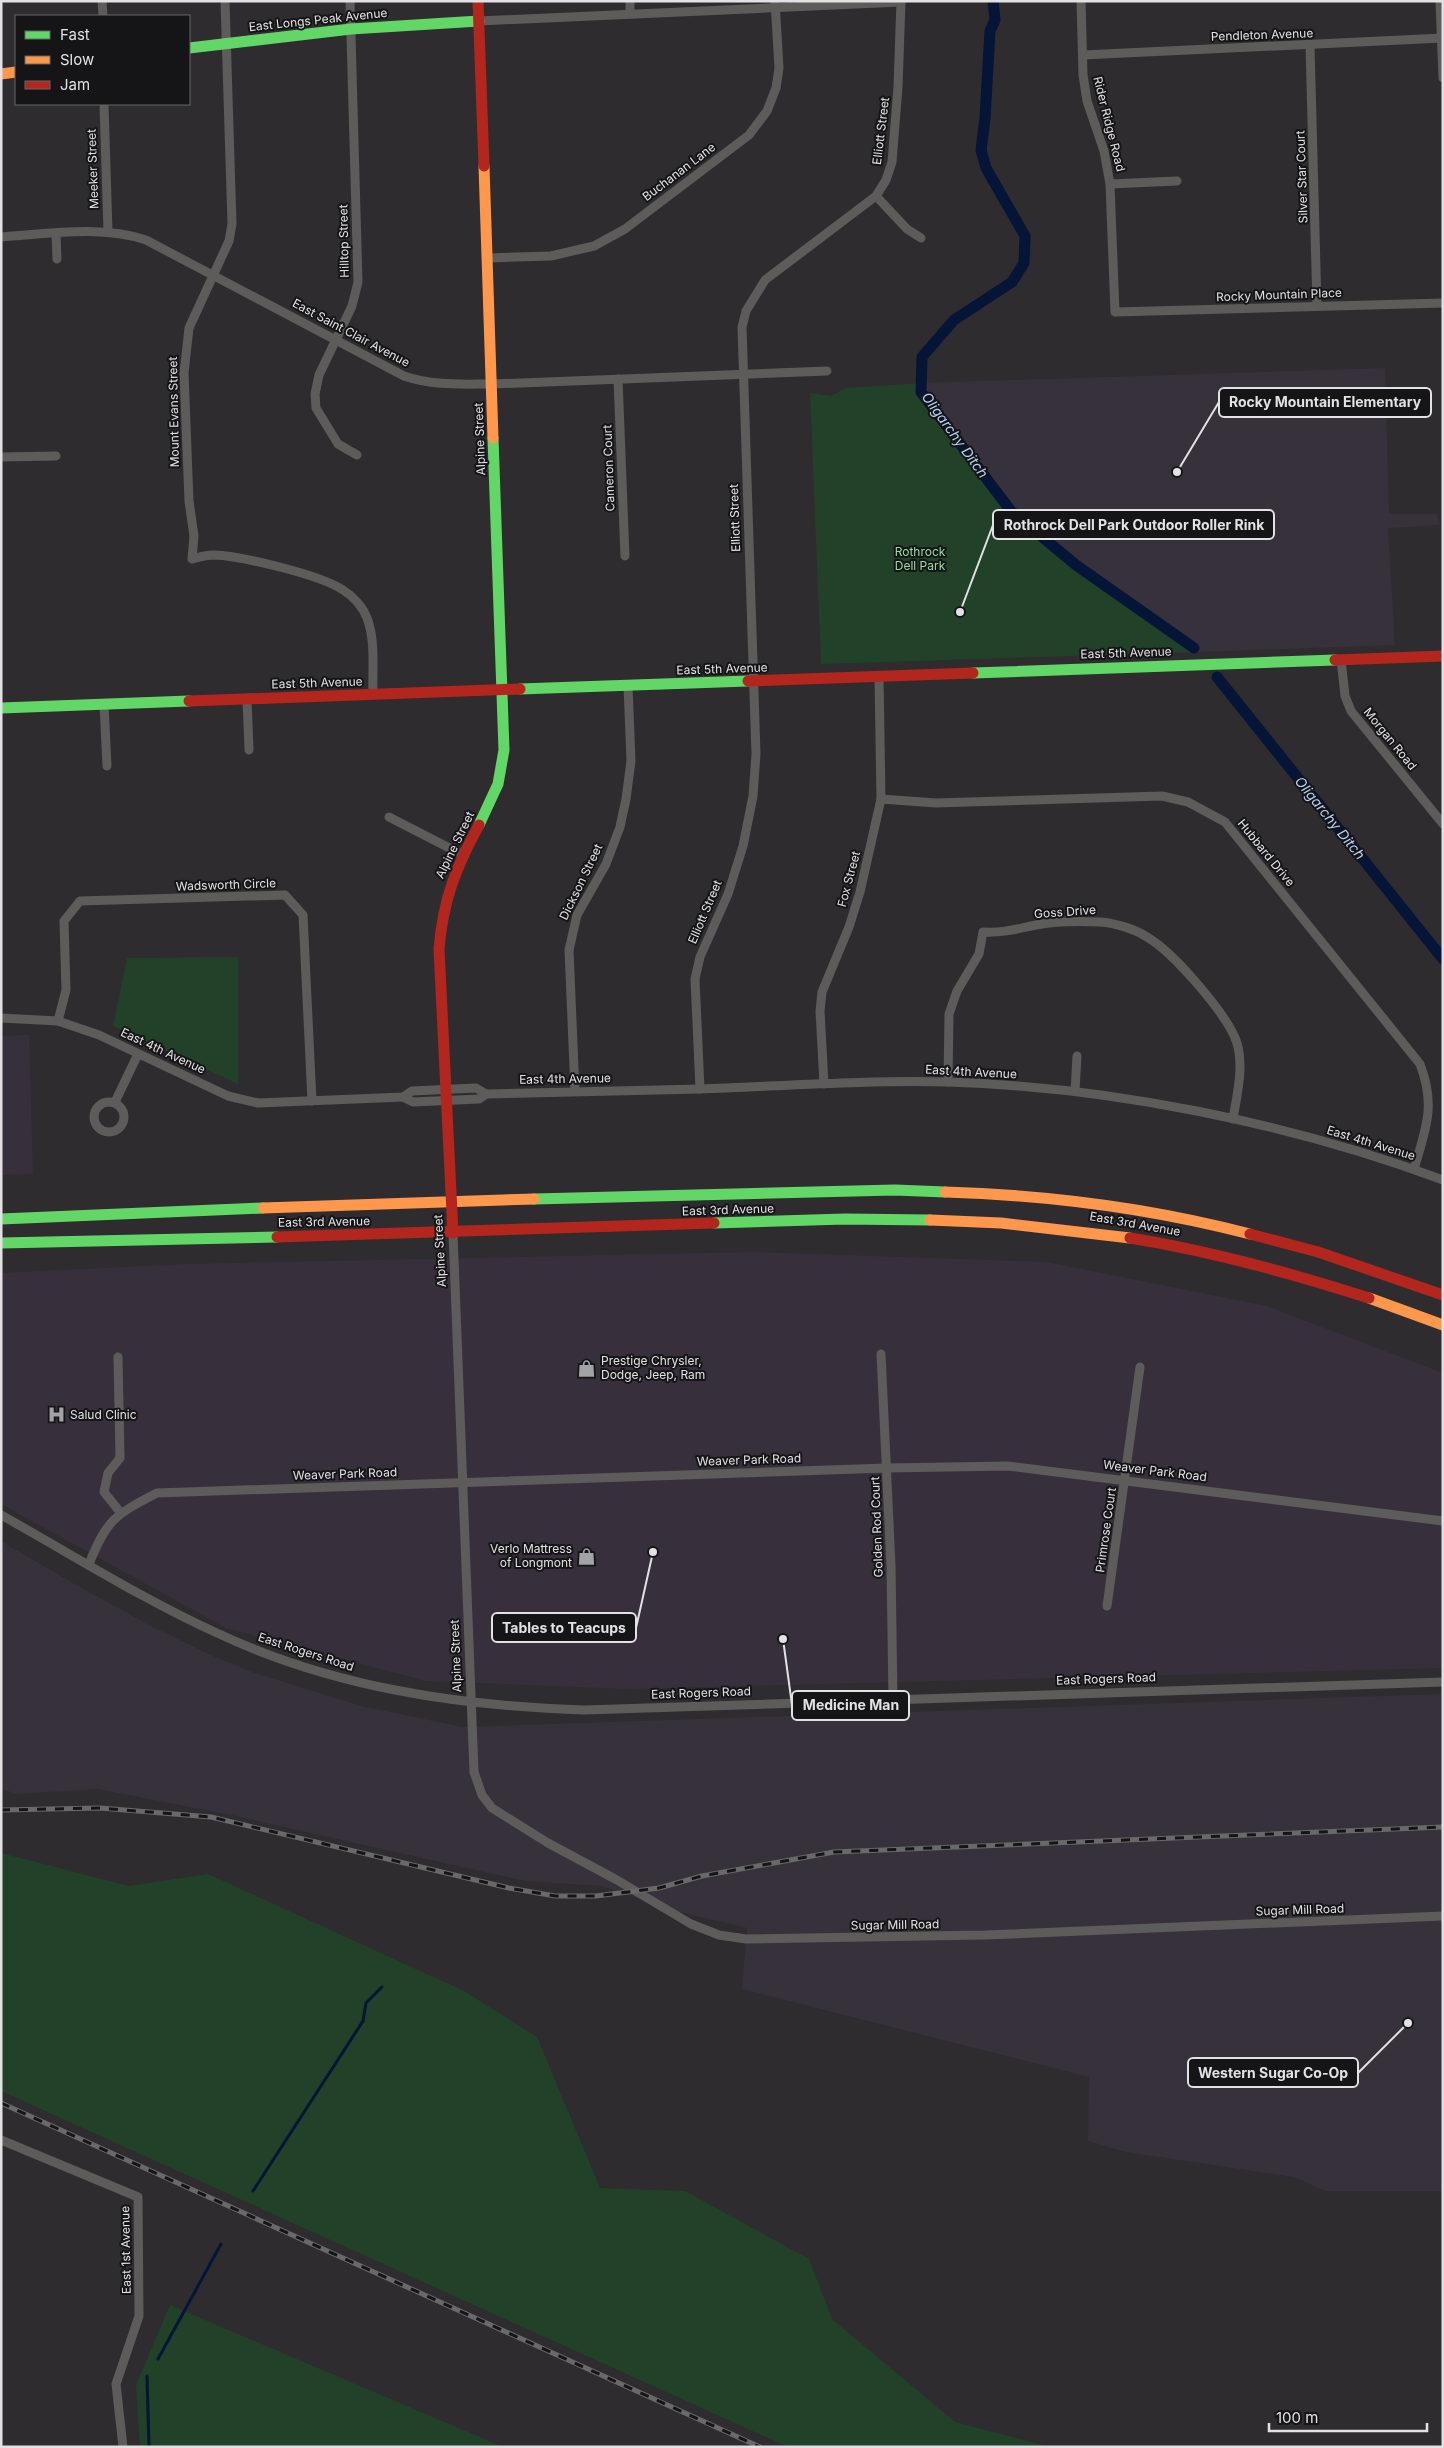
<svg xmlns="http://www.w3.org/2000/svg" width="1444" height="2448" viewBox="0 0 1444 2448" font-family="Inter,sans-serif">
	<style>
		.commercial { fill: #382f3c }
		.built { fill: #37313b }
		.green { fill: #224129 }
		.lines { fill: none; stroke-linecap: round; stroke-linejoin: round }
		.stream { stroke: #041537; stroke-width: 3 }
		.canal { stroke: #041537; stroke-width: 11 }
		.street { stroke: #5d5c5b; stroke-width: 9 }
		.fast { stroke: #63d668; stroke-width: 11 }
		.slow { stroke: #ff974d; stroke-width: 11 }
		.jam { stroke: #b3261e; stroke-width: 11 }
		.rail-casing { stroke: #6a696a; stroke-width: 5 }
		.rail { stroke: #151416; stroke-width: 3; stroke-dasharray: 9; stroke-linecap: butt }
		.labels { text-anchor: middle; stroke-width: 4; stroke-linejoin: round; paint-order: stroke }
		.street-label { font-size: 12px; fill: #e2e1e4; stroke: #151416 }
		.park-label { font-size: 12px; fill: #94dda2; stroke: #151416 }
		.poi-label { font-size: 12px; fill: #e2e1e4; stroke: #151416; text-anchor: start }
		.water-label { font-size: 14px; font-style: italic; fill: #b3d1fa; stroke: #151416 }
		.leader { fill: none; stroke: #e2e1e4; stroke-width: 2 }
		.callout-dot { fill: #e2e1e4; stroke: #151416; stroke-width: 2 }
		.callout { fill: #151416; stroke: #e2e1e4; stroke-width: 2 }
		.callout-label { font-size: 14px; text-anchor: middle; font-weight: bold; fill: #e2e1e4 }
	</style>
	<rect width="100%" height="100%" fill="#2e2c2f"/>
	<!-- commercial -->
	<g class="commercial">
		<path d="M29,1035L33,1174L1,1175V1036Z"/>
		<path d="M752,1252L1047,1262L1267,1306L1443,1373V1668L628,1689L426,1681L226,1628L1,1504V1273L186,1264Z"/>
	</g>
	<!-- built -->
	<g class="built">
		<path d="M1385,368L1389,514H1436L1441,525L1388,528L1395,645L1197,652L1076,565L1011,511L921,392V383Z"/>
		<path d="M1,1541L71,1582L149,1625L213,1656L252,1672L361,1706L463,1727L1443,1694V2191H1325L1294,2177L1126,2152L1088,2141L1089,2077L742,1989L747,1928L672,1910L602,1886L525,1881L231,1815L98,1789L17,1794L1,1789Z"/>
	</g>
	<!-- green -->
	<g class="green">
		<path d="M921,383V392L1011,511L1076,565L1197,652L821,664L810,393L831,396L846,388Z"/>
		<path d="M238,957V1084L113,1026L127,958Z"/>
		<path d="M1,1853L129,1886L208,1874L464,1991L537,2037L600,2188L685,2191L809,2259L832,2319L955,2422L1050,2447H788L1,2091Z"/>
		<path d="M170,2305L503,2447H140L136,2385Z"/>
	</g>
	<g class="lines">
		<!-- stream -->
		<g class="stream">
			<path d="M253,2191L363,2021L366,2003L382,1987"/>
			<path d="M158,2359L221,2244"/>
			<path d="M147,2376L149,2447"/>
		</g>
		<!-- canal -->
		<g class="canal">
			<path d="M993,1L995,20L990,31L985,118L981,150L986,168L1025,236L1024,263L1012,282L954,320L922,357L921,392L1011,511L1076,565L1194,648"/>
			<path d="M1217,677L1443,959"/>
		</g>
		<!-- street -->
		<g class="street">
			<path d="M102,1L103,16"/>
			<path d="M225,1L232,224L229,241L189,328L184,373L189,501L194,536L192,559C199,557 207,555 214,555C242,556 321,575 343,590C353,596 363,607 367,618C376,641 372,671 373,694"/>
			<path d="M350,1L358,282L352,306L319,375L315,394L316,408L338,444L357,455"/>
			<path d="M1081,1L1083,75L1087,101L1104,151L1110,184L1115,312L1443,303"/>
			<path d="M1440,1L1443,78"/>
			<path d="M630,14V1"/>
			<path d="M479,21L901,2"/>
			<path d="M1310,46L1317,306"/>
			<path d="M1083,55L1443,38"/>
			<path d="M104,104L108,232"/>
			<path d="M1110,184L1177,181"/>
			<path d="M876,196L907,229L921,238"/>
			<path d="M56,234L57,259"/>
			<path d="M1,237C48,234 101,225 146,240L404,376C433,386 461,384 492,384L827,371"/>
			<path d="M487,258L551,256L594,246L625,229L749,135L767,111L776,88L779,68L775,1"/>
			<path d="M618,379L625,556"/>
			<path d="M1,457L56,456"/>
			<path d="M1341,660L1345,696L1351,711L1443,824"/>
			<path d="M247,699L249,750"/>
			<path d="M104,705L107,766"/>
			<path d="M881,799L936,803L1162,796L1188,802L1225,822L1420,1064C1436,1106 1426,1128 1414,1169"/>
			<path d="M389,817L463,855"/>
			<path d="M1,1018L58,1021L99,1035L228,1096L258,1103L403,1097L412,1091L476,1088L486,1094C557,1092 629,1091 700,1089C783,1086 866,1080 948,1082C1111,1087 1290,1123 1443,1180"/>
			<path d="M58,1021L66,990L64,921L80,901L285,895L303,915L312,1101"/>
			<path d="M948,1082L949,1014L957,991L979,954L983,932C1004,933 1016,929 1036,925C1056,921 1079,921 1100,922C1115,923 1135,929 1147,937C1173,952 1228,1015 1237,1043C1244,1068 1237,1094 1233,1119"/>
			<path d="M824,1084L820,1011L822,992L849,927L860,892L881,799L879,677"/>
			<path d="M700,1089L695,979L700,957L728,894L743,846L753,796L756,754L742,327L746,311L765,280L876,196L886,180L892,162L898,87L901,1"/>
			<path d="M575,1091L569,950L577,915L606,864L620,827L626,799L631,761L628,686"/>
			<path d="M1075,1091L1077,1056"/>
			<path d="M403,1097L413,1102L479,1099L486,1094"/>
			<circle cx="109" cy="1117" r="15"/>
			<path d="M115,1102L138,1054"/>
			<path d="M453,1233L474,1772L482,1795L492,1808L548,1843L617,1880L691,1924L719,1935L746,1939L985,1935L1443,1916"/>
			<path d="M881,1354L891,1566L893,1699"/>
			<path d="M118,1357L120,1458L108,1473L104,1492L120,1512"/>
			<path d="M1,1515C73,1555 142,1599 217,1633C332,1687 458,1706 584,1710L1443,1682"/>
			<path d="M89,1564C107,1519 115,1515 157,1493L887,1468L1008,1466L1443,1521"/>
			<path d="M1107,1606L1140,1367"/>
			<path d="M1,2140L138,2197L139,2316L116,2384L123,2447"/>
		</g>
		<!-- fast -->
		<g class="fast">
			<path d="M189,48L351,29L479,21"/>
			<path d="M973,673L1335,660"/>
			<path d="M520,689L748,681"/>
			<path d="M1,708L189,701"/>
			<path d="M479,825L498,784L504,750L493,438"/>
			<path d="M534,1199L895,1190L945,1192"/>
			<path d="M1,1219L263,1208"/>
			<path d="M714,1223L845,1219L930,1220"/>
			<path d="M1,1243L277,1237"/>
		</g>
		<!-- slow -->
		<g class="slow">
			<path d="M1,74L16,72"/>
			<path d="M484,166L493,438"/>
			<path d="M945,1192C1048,1195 1150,1208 1250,1234"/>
			<path d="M263,1208L534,1199"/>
			<path d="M930,1220L1001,1223L1130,1238"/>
			<path d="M1369,1298L1443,1325"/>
		</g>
		<!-- jam -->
		<g class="jam">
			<path d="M478,1L484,166"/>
			<path d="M1335,660L1443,656"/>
			<path d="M748,681L973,673"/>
			<path d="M189,701L520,689"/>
			<path d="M453,1233L439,949C443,900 456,867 479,825"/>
			<path d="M1250,1234L1318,1252L1443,1295"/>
			<path d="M277,1237L714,1223"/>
			<path d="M1130,1238C1211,1251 1291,1273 1369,1298"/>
		</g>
		<defs>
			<g id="rail">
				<path d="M1,1810L100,1808L211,1817L509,1888L555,1896H596L659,1888L702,1876L834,1852L1443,1827"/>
				<path d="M1,2103L760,2447"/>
			</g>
		</defs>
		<!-- rail casing -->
		<use href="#rail" class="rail-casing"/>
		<!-- rail -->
		<use href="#rail" class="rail"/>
	</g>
	<!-- icons -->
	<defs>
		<symbol id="shop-bare" viewBox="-9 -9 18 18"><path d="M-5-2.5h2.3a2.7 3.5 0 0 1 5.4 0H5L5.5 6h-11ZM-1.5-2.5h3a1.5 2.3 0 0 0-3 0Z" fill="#a3a2a5" stroke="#151416" stroke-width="2.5" paint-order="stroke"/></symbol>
		<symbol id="hospital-bare" viewBox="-9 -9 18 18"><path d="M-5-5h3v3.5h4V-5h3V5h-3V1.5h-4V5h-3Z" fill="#a3a2a5" stroke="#151416" stroke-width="2.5" paint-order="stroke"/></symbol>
	</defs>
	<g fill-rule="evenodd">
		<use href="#shop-bare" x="574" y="1356" width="25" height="25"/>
		<use href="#hospital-bare" x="44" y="1402" width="25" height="25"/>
		<use href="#shop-bare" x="574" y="1544" width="25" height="25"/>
	</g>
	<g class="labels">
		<!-- street labels -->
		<g class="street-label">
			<text transform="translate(318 20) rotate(-6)" y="4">East Longs Peak Avenue</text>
			<text transform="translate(1262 35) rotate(-2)" y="4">Pendleton Avenue</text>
			<text transform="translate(1109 124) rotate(76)" y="4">Rider Ridge Road</text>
			<text transform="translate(881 131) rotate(-83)" y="4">Elliott Street</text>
			<text transform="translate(93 169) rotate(-92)" y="4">Meeker Street</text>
			<text transform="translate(679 172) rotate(-37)" y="4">Buchanan Lane</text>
			<text transform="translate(1302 177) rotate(-92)" y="4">Silver Star Court</text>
			<text transform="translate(344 241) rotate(-91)" y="4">Hilltop Street</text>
			<text transform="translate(1279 295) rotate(-2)" y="4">Rocky Mountain Place</text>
			<text transform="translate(351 333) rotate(28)" y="4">East Saint Clair Avenue</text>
			<text transform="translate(174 412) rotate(-91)" y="4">Mount Evans Street</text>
			<text transform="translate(480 439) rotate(-92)" y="4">Alpine Street</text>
			<text transform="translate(609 468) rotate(-92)" y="4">Cameron Court</text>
			<text transform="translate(735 518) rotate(-92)" y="4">Elliott Street</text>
			<text transform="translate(1126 653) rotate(-2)" y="4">East 5th Avenue</text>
			<text transform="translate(722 669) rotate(-2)" y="4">East 5th Avenue</text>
			<text transform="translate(317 683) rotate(-2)" y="4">East 5th Avenue</text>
			<text transform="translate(1390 739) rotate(51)" y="4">Morgan Road</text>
			<text transform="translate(455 845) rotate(-64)" y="4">Alpine Street</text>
			<text transform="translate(1266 853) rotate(51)" y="4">Hubbard Drive</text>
			<text transform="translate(849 879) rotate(-75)" y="4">Fox Street</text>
			<text transform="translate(581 882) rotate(-64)" y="4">Dickson Street</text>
			<text transform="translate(226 885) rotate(-2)" y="4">Wadsworth Circle</text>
			<text transform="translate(705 912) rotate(-67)" y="4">Elliott Street</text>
			<text transform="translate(1065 912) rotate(-4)" y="4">Goss Drive</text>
			<text transform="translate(163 1051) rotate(25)" y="4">East 4th Avenue</text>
			<text transform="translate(971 1072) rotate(3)" y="4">East 4th Avenue</text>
			<text transform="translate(565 1079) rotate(-1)" y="4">East 4th Avenue</text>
			<text transform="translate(1371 1143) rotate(17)" y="4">East 4th Avenue</text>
			<text transform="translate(728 1210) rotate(-2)" y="4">East 3rd Avenue</text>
			<text transform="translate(324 1222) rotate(-1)" y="4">East 3rd Avenue</text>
			<text transform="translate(1135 1224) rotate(10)" y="4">East 3rd Avenue</text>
			<text transform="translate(440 1251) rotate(-93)" y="4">Alpine Street</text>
			<text transform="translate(749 1460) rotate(-2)" y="4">Weaver Park Road</text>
			<text transform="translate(1155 1471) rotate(7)" y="4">Weaver Park Road</text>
			<text transform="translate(345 1474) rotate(-2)" y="4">Weaver Park Road</text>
			<text transform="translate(877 1527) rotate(-92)" y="4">Golden Rod Court</text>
			<text transform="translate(1106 1530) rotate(-82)" y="4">Primrose Court</text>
			<text transform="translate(306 1652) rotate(18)" y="4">East Rogers Road</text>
			<text transform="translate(456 1656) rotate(-92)" y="4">Alpine Street</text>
			<text transform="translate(1106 1679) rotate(-2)" y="4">East Rogers Road</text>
			<text transform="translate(701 1693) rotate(-2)" y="4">East Rogers Road</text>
			<text transform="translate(1300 1910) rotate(-2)" y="4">Sugar Mill Road</text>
			<text transform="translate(895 1925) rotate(-1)" y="4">Sugar Mill Road</text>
			<text transform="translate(126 2250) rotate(-91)" y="4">East 1st Avenue</text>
		</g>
		<!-- park labels -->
		<g class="park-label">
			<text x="920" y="556">Rothrock<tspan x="920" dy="14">Dell Park</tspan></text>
		</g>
		<!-- poi labels -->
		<g class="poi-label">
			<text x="601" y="1365">Prestige Chrysler,<tspan x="601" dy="14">Dodge, Jeep, Ram</tspan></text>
			<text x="70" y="1419">Salud Clinic</text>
			<text x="572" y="1553" text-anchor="end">Verlo Mattress<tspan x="572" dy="14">of Longmont</tspan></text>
		</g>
		<!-- water labels -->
		<g class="water-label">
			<text transform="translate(955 435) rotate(54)" y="5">Oligarchy Ditch</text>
			<text transform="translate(1330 818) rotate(51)" y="5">Oligarchy Ditch</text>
		</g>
	</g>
	<!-- callouts -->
	<path class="leader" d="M1177 472L1219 402M960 612L993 525M653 1552L636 1628M783 1639L792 1705M1408 2023L1358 2073"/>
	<g class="callout-dot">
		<circle cx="1177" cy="472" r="5"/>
		<circle cx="960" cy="612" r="5"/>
		<circle cx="653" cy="1552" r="5"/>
		<circle cx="783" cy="1639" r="5"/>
		<circle cx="1408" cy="2023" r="5"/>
	</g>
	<g class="callout">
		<rect x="1219" y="388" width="212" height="29" rx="5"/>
		<rect x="993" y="510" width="281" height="29" rx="5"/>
		<rect x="492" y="1613" width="144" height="29" rx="5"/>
		<rect x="792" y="1691" width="117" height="29" rx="5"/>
		<rect x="1188" y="2058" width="170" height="29" rx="5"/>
	</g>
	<g class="callout-label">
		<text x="1325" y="407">Rocky Mountain Elementary</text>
		<text x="1134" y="530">Rothrock Dell Park Outdoor Roller Rink</text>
		<text x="564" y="1633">Tables to Teacups</text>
		<text x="851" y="1710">Medicine Man</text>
		<text x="1273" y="2078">Western Sugar Co-Op</text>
	</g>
	<!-- border -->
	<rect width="1444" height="2448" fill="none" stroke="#e2e1e4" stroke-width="5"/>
	<!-- legend -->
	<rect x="15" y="15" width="175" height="90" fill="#151416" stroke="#676668"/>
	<rect x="25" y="31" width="25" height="8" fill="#63d668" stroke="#676668"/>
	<text x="60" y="40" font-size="15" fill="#e2e1e4">Fast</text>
	<rect x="25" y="56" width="25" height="8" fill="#ff974d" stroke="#676668"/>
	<text x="60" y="65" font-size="15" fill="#e2e1e4">Slow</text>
	<rect x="25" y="81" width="25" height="8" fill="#b3261e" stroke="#676668"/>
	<text x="60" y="90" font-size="15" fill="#e2e1e4">Jam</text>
	<!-- scale -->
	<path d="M1269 2423v8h158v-8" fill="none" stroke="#e2e1e4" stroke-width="2.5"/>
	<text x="1276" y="2423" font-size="15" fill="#e2e1e4" stroke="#151416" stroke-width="4" paint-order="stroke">100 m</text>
</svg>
